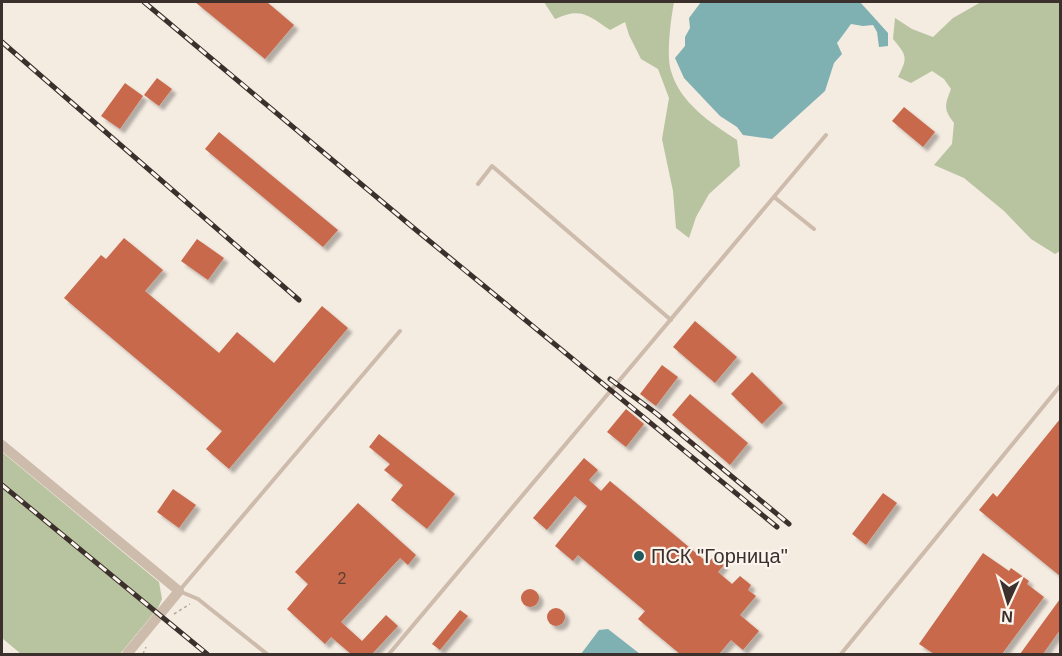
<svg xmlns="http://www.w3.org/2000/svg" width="1062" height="656" viewBox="0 0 1062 656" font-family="Arial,sans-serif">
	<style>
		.green { fill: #b8c4a0 }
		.water { fill: #7fb0b2 }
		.building { fill: #c8694b; filter: url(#shadow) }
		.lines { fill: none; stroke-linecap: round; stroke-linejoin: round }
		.path { stroke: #b9a596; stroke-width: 1.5; stroke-dasharray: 3 3; stroke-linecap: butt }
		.service { stroke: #cdbbac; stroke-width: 4 }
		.tertiary { stroke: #cdbbac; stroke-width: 10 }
		.rail-casing { stroke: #3b302b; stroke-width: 5 }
		.rail { stroke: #fbf5ee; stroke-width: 3; stroke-dasharray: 9; stroke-linecap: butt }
		.poi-dot { fill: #1f5a5e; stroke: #fbf5ee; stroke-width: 2 }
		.labels { text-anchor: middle; stroke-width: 4.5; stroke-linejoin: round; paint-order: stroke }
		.number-label { font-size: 16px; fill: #5e3e33 }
		.poi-label { font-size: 20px; fill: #3b302b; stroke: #fbf5ee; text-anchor: start }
	</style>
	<defs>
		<filter id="shadow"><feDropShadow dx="4.5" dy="4.5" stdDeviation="1.5" flood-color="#0004"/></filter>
	</defs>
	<rect width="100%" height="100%" fill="#f4ebe1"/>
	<!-- green -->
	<g class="green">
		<path d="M544,2H674C671,19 666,54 671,71C680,103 711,123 737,140L740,166L709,194L696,217L689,238L676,228L673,191L662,139L669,98L658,69L641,59L629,35L625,22L610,30C588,15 581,7 555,19Z"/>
		<path d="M981,2H1060V251L1055,254L1031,239L1004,211L964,178L934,165L952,144L954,123C943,109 945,105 951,89L944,79L932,71L911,83L898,77C908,57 907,56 893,39L895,18L912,29L933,37L953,18Z"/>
		<path d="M2,452L159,582L162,599L158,608L120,654H21L2,638Z"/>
	</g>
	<!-- water -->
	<g class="water">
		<path d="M701,2H860L888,33V46L879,47L877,32L873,25L863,26L851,24L837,43L842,54L834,63L825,91L772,139L743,135L737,127L720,116L684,78L675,58L685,46V37L690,28L689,18Z"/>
		<path d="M608,629L640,654H581L599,630Z"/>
	</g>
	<!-- building -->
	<g class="building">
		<path d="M195,2H267L294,25L265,59Z"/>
		<path d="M157,78L172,89L159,106L144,95Z"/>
		<path d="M125,83L143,96L120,129L101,116Z"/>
		<path d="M904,107L935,132L923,147L892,121Z"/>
		<path d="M219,132L338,230L323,247L205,149Z"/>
		<path d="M124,238L163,270L145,291L219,353L237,332L274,363L322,306L348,328L229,469L206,449L222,431L64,298L101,255L106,259Z"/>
		<path d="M197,239L224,258L208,280L181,261Z"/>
		<path d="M695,321L737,357L715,383L673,347Z"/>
		<path d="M662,365L678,377L656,406L640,394Z"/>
		<path d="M752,372L783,403L762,424L731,394Z"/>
		<path d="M690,394L748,443L730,465L672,415Z"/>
		<path d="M626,409L644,424L626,447L607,432Z"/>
		<path d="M1060,419V576L979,510L993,493L997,497Z"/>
		<path d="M379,434L455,494L427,529L391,500L403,485L384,470L390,464L369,447Z"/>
		<path d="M584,458L598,470L589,480L601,491L610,481L708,563L713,557L724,565L718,572L732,584L740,576L751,585L748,590L756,596L740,615L759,631L743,650L731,640L719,654H680L638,619L645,611L578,555L573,561L555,546L587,506L575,496L547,530L533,518Z"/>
		<path d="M173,489L196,505L179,528L157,512Z"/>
		<path d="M883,493L897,503L866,545L852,534Z"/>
		<path d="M358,503L416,555L408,565L400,558L341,622L362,641L386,615L398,626L372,654H351L331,637L325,644L287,609L308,584L295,572Z"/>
		<path d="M983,553L1009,571L1011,568L1029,581L1027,584L1044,597L1002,654H934L919,644Z"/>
		<circle cx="530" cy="598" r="9"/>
		<path d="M1060,599V630L1043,654H1020Z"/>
		<circle cx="556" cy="617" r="9"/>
		<path d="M460,610L468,616L440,650L432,644Z"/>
	</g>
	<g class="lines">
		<!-- path -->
		<g class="path">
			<path d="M174,614L190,604"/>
			<path d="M143,654L146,647"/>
		</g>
		<!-- service -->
		<g class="service">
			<path d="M478,184L492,166L671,320"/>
			<path d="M774,197L814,229"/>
			<path d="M267,654L198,599L179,591L400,331"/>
			<path d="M389,654L826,135"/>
			<path d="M841,654L1060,386"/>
		</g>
		<!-- tertiary -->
		<path class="tertiary" d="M2,445L179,591L127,654"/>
		<defs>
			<g id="rail">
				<path d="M144,2L410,225L777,527"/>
				<path d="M2,42L299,300"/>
				<path d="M610,379L657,414L789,524"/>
				<path d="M2,485L207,654"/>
			</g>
		</defs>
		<!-- rail casing -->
		<use href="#rail" class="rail-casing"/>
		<!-- rail -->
		<use href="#rail" class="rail"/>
	</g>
	<!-- markers -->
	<circle class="poi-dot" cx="639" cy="556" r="6"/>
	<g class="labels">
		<!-- number labels -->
		<g class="number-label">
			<text x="342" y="584">2</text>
		</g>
		<!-- poi labels -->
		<g class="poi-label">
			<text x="651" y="563">ПСК "Горница"</text>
		</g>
	</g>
	<!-- border -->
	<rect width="1062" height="656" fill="none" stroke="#3b302b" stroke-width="6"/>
	<!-- north arrow -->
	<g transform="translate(1008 602) rotate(184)" stroke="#fbf5ee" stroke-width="4.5" paint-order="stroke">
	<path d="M0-4.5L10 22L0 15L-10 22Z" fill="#3b302b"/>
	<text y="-9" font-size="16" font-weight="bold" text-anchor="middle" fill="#3b302b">N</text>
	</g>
</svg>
